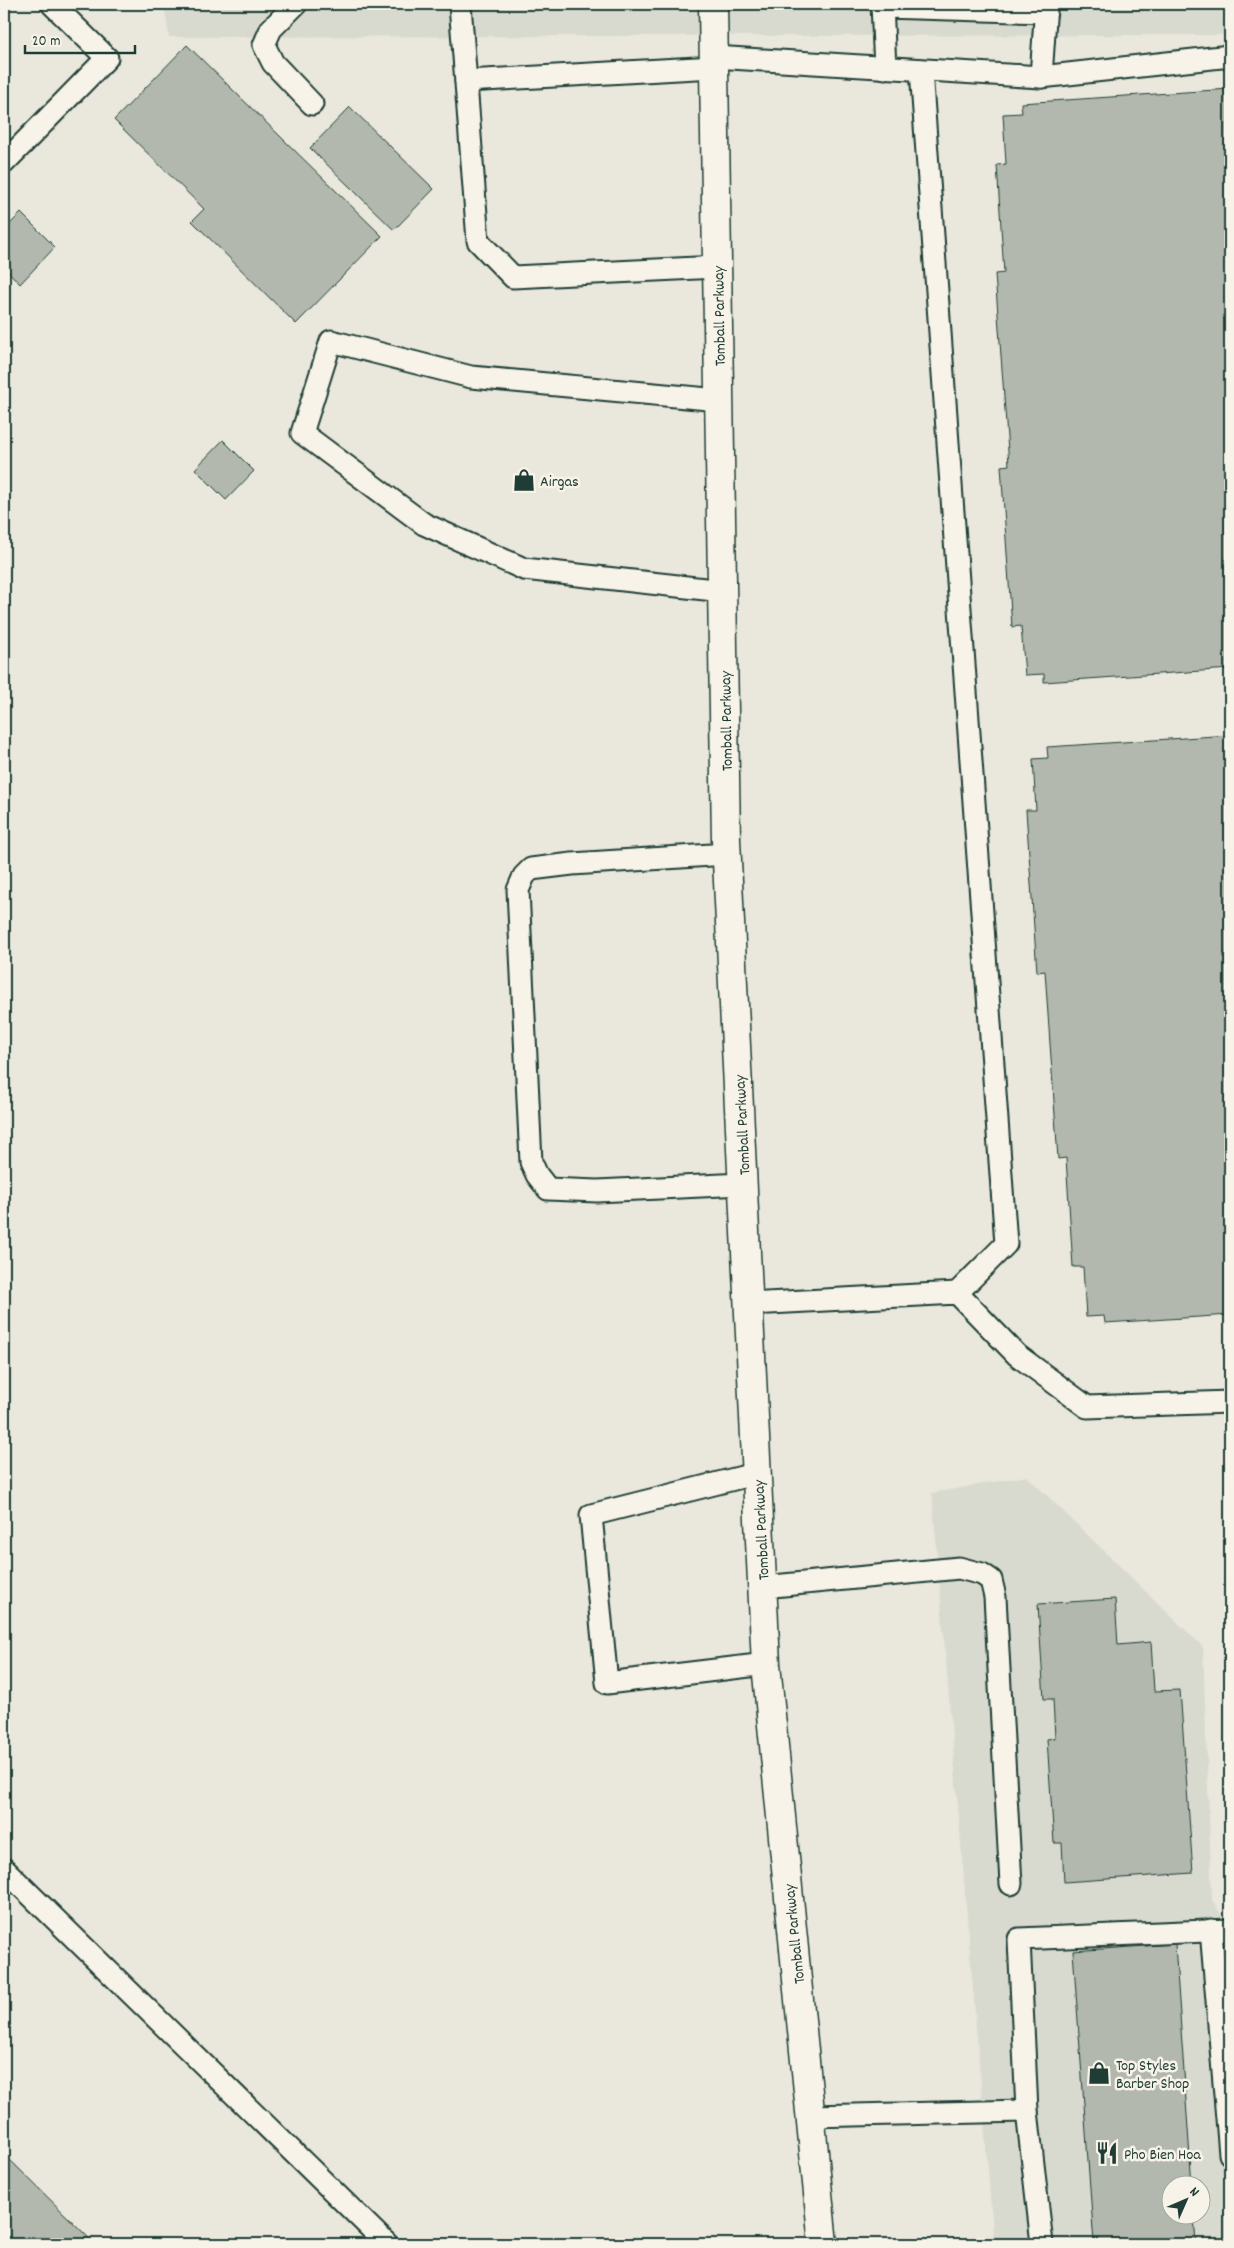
<svg xmlns="http://www.w3.org/2000/svg" width="1234" height="2248" viewBox="0 0 1234 2248" font-family="Dekko,sans-serif">
	<style>
		.built { fill: #d9dacf; fill-rule: evenodd }
		.building { fill: #b2b8ae; stroke: #1f3d34 }
		.lines { fill: none; stroke-linecap: round; stroke-linejoin: round }
		.lane-casing { stroke: #1f3d34; stroke-width: 25 }
		.primary-casing { stroke: #1f3d34; stroke-width: 31 }
		.lane { stroke: #f7f3e8; stroke-width: 21 }
		.primary { stroke: #f7f3e8; stroke-width: 28 }
		.labels { text-anchor: middle; stroke-width: 5; stroke-linejoin: round; paint-order: stroke }
		.street-label { font-size: 16px; fill: #1f3d34; stroke: #f7f3e8 }
		.poi-label { font-size: 16px; fill: #1f3d34; stroke: #f7f3e8; text-anchor: start }
	</style>
	<rect width="100%" height="100%" fill="#eae8dd"/>
	<filter id="ink" filterUnits="userSpaceOnUse"><feTurbulence type="fractalNoise" baseFrequency=".02" numOctaves="2"/><feDisplacementMap in="SourceGraphic" scale="10" xChannelSelector="R" yChannelSelector="G"/><feConvolveMatrix kernelMatrix="1 2 1 2 8 2 1 2 1" color-interpolation-filters="sRGB"/></filter>
	<g filter="url(#ink)">
		<!-- built -->
		<g class="built">
			<path d="M164,4H1228L1227,35L169,37Z"/>
			<path d="M1027,1476L1203,1647L1212,1900L1230,1929V2244H994L932,1493ZM1172,2186H1202V2216H1172Z"/>
		</g>
		<!-- building -->
		<g class="building">
			<path d="M187,45L382,236L296,324L192,221L204,209L114,120Z"/>
			<path d="M1230,89V669L1044,682V674L1025,675L1021,626L1012,627L1001,466L1009,465L995,274L1004,273L997,165L1006,164L1003,114L1022,113L1021,103Z"/>
			<path d="M350,107L434,189L394,230L310,148Z"/>
			<path d="M21,213L55,247L20,284L4,267V230Z"/>
			<path d="M223,440L254,471L226,500L195,469Z"/>
			<path d="M1230,735V1315L1105,1323L1104,1316L1086,1317L1083,1267H1073L1066,1158L1058,1159L1045,971L1037,972L1026,810H1036L1033,759L1048,758L1047,747Z"/>
			<path d="M1115,1599L1118,1645L1151,1642L1154,1691L1180,1690L1193,1873L1064,1882L1062,1843H1054L1047,1739L1055,1738L1053,1699H1044L1038,1604Z"/>
			<path d="M1175,1944L1192,2186H1172V2216H1194L1196,2244H1094L1073,1951Z"/>
			<path d="M4,2154L95,2244H4Z"/>
		</g>
		<g class="lines">
			<defs>
				<g id="lane">
					<path d="M296,4L271,29L264,45L273,63L312,104"/>
					<path d="M460,4L478,241L513,277L717,267"/>
					<path d="M882,4L885,68"/>
					<path d="M883,7L1046,12"/>
					<path d="M714,57L1041,77L1046,4"/>
					<path d="M921,70L1006,1244L957,1293"/>
					<path d="M1041,77L1230,56"/>
					<path d="M466,81L714,67"/>
					<path d="M4,163L107,58L52,4"/>
					<path d="M719,400L471,377L331,341L302,433L424,524L524,569L723,591"/>
					<path d="M727,854L572,864L531,869L524,876L518,890L531,1162L537,1175L548,1189L597,1191L743,1184"/>
					<path d="M749,1304L957,1293L1017,1355L1087,1407L1230,1402"/>
					<path d="M758,1473L591,1515L607,1683L766,1664"/>
					<path d="M763,1587L959,1568L982,1574L991,1580L995,1597L1011,1884"/>
					<path d="M4,1869L387,2244"/>
					<path d="M1211,1930L1230,2154"/>
					<path d="M811,2116L1027,2111"/>
					<path d="M1042,2244L1027,2111L1019,1939L1230,1930"/>
				</g>
				<path id="primary" d="M713,4L726,840L766,1664L823,2244"/>
			</defs>
			<!-- lane casing -->
			<use href="#lane" class="lane-casing"/>
			<!-- primary casing -->
			<use href="#primary" class="primary-casing"/>
			<!-- lane -->
			<use href="#lane" class="lane"/>
			<!-- primary -->
			<use href="#primary" class="primary"/>
		</g>
	</g>
	<!-- icons -->
	<defs>
		<symbol id="shop-bare" viewBox="-9 -9 18 18"><path d="M-5-2.5h2.3a2.7 3.5 0 0 1 5.4 0H5L5.5 6h-11ZM-1.5-2.5h3a1.5 2.3 0 0 0-3 0Z" fill="#1f3d34" stroke="#f7f3e8" stroke-width="2.5" paint-order="stroke"/></symbol>
		<symbol id="restaurant-bare" viewBox="-9 -9 18 18"><path d="M-5-6h1v4h1v-4h1v4h1v-4h1v5L-1.5 .5V6h-2V.5L-5-1ZM5-6V6H3V1.5H1.5Q1.5-4 5-6Z" fill="#1f3d34" stroke="#f7f3e8" stroke-width="2.5" paint-order="stroke"/></symbol>
	</defs>
	<g fill-rule="evenodd">
		<use href="#shop-bare" x="508" y="464" width="32" height="32"/>
		<use href="#shop-bare" x="1083" y="2057" width="32" height="32"/>
		<use href="#restaurant-bare" x="1091" y="2137" width="32" height="32"/>
	</g>
	<g class="labels">
		<!-- street labels -->
		<g class="street-label">
			<text transform="translate(718 316) rotate(-91)" y="6">Tomball Parkway</text>
			<text transform="translate(725 721) rotate(-91)" y="6">Tomball Parkway</text>
			<text transform="translate(741 1125) rotate(-93)" y="6">Tomball Parkway</text>
			<text transform="translate(760 1530) rotate(-93)" y="6">Tomball Parkway</text>
			<text transform="translate(793 1934) rotate(-96)" y="6">Tomball Parkway</text>
		</g>
		<!-- poi labels -->
		<g class="poi-label">
			<text x="540" y="486">Airgas</text>
			<text x="1116" y="2070">Top Styles<tspan x="1116" dy="18">Barber Shop</tspan></text>
			<text x="1124" y="2159">Pho Bien Hoa</text>
		</g>
	</g>
	<!-- margin -->
	<rect width="1234" height="2248" fill="none" stroke="#f7f3e8" stroke-width="20"/>
	<rect x="10" y="10" width="1214" height="2228" fill="none" stroke="#1f3d34" stroke-width="2" filter="url(#ink)"/>
	<!-- north arrow -->
	<g transform="translate(1186 2200) rotate(45)"><circle r="24" fill="#f7f3e8" stroke="#a1aaa0"/>
	<path d="M0-4L9 19L0 12L-9 19Z" fill="#1f3d34"/>
	<text y="-8" font-size="14" font-weight="bold" text-anchor="middle" fill="#1f3d34">N</text>
	</g>
	<!-- scale -->
	<path d="M25 45v8h110v-8" fill="none" stroke="#1f3d34" stroke-width="2.5"/>
	<text x="32" y="45" font-size="15" fill="#1f3d34" stroke="#f7f3e8" stroke-width="4" paint-order="stroke">20 m</text>
</svg>
